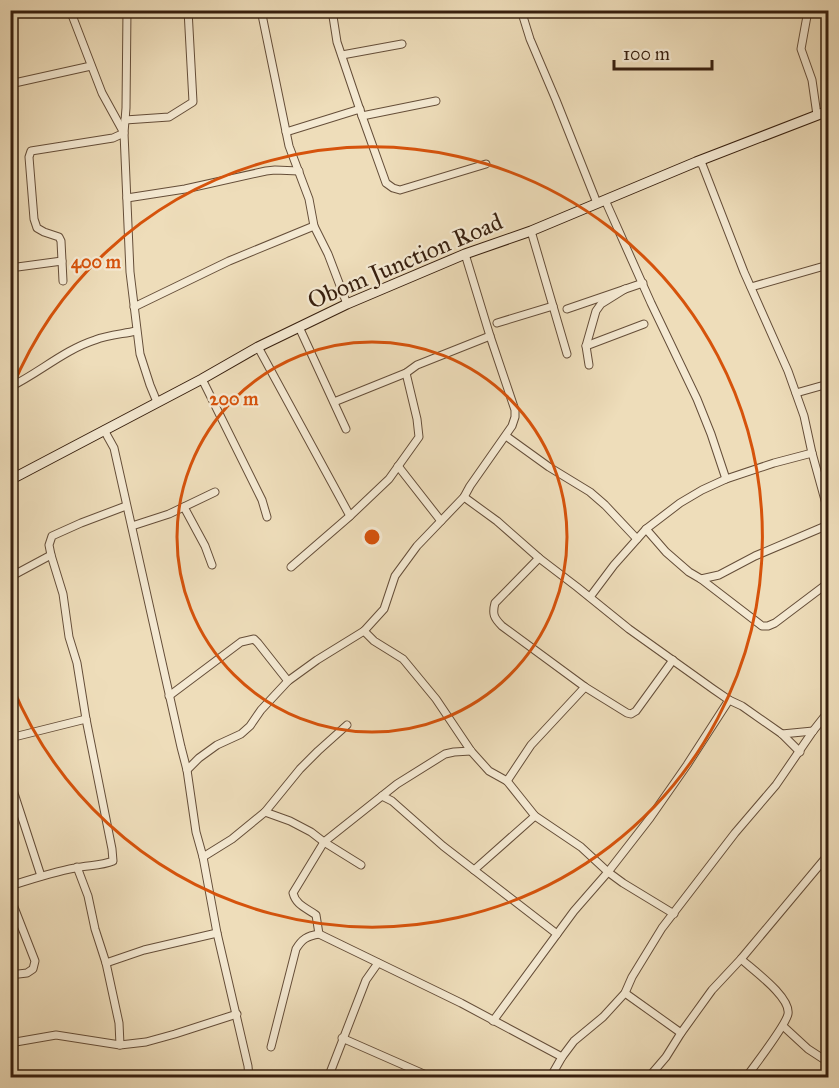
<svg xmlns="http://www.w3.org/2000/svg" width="839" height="1088" viewBox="0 0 839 1088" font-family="'IM FELL Great Primer',serif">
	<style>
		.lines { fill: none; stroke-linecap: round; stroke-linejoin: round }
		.minor-casing { stroke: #654e39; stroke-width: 9 }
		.secondary-casing { stroke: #371f0e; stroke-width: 11 }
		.minor { stroke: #f4e9d2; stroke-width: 7 }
		.secondary { stroke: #f4e9d2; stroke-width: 9 }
		.ring { fill: none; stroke: #d6530c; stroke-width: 3 }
		.labels { text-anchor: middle; stroke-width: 4.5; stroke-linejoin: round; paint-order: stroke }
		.street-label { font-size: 24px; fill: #371f0e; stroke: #f4e9d2 }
		.centre { fill: #d6530c; stroke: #f4e9d2; stroke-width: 3 }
		.ring-label { font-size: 18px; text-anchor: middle; font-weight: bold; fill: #d6530c; stroke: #f4e9d2; stroke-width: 4.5; stroke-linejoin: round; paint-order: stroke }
	</style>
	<rect width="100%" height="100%" fill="#eeddba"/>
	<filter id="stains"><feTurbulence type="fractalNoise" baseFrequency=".00333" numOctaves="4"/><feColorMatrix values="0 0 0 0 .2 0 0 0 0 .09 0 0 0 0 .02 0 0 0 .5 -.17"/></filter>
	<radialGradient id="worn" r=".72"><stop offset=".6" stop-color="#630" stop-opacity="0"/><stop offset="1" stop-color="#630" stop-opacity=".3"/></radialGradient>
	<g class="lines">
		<defs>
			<g id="minor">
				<path d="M127,10L126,108L124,133L130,272L140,354L150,385L157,402"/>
				<path d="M261,10L289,146L309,199L314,226L328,254L347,304"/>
				<path d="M332,10L337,42L362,116L386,183L393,188L400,190L486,164"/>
				<path d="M521,10L530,39L556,100L597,203"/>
				<path d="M807,10V16L801,49L812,80L817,115"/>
				<path d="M342,55L402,44"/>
				<path d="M10,84L91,66"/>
				<path d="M362,116L436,101"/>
				<path d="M125,120L169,117L193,102L188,10"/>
				<path d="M286,132L360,109"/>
				<path d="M696,162L702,164L744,272L788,371L804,416L812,453L828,511"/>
				<path d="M127,198L185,189L266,171L275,170L299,171"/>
				<path d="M605,200L651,303L697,399L711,434L726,479"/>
				<path d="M531,231L567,354"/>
				<path d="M10,268L62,261"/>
				<path d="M63,281L61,241L59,237L44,232L37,228L34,219L29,157L31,151L113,138L124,133L102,93L70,10"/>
				<path d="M751,287L828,265"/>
				<path d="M134,307L229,261L314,226"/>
				<path d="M567,309L643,283"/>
				<path d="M497,323L553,306"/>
				<path d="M299,327L346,429"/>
				<path d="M586,346L644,324"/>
				<path d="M258,347L350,516"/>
				<path d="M589,365L586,346L596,311L601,304L625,289"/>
				<path d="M202,379L262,500L267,517"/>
				<path d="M10,387C39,373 64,350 95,340C108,335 123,334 136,331"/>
				<path d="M796,393L828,384"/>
				<path d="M334,402L406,373"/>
				<path d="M104,430L114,448L181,747L187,770L196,832L203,857L217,933L248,1066L249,1078"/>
				<path d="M506,436L549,467L590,492L605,505L637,539"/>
				<path d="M398,466L441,521"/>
				<path d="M820,478L828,475"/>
				<path d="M464,497L497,521L539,558L577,587L629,629L713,689L729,700L742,706L782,734L800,752"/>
				<path d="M184,507L205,546L212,565"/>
				<path d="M132,526L169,514L215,492"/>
				<path d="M646,529L666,552L689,572L701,579L762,626H768L775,623L828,583"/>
				<path d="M539,558L495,603C492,614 494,618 502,626L585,687L627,713L631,714L636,711L673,660"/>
				<path d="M291,567L350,516L389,479L419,437L417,419L406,373L417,365L490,336"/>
				<path d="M10,577L51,555"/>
				<path d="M701,579L719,575L755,556L828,525"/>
				<path d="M590,597L614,565L646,529L680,503L702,490L726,479L774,463L812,453"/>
				<path d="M364,631L374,641L403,659L436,699L471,751L489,771L507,781L535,816L581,847L608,872L623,883L674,914"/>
				<path d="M169,696L241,642L254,639L258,643L288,681"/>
				<path d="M782,734L813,731"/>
				<path d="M10,738L86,719"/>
				<path d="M187,770L199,758L217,745L241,734L250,726L261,710L288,681L317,660L364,631L384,609L395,576L417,546L464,497L470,486L512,426L515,417V410L490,336L465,254"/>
				<path d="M10,781L41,876"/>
				<path d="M507,781L531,745L585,687"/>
				<path d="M382,796L392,801L443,846L557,934"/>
				<path d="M265,812L290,821L311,832L324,842L361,865"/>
				<path d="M203,857L232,839L265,812L300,769L318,751L347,725"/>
				<path d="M77,867L88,896L95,929L106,963L119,1023L120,1045"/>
				<path d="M474,870L535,816"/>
				<path d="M10,886C32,879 53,872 75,868C88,865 101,866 113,861L112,849L86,719L77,663L69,637L63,594L51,555L49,545L52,536L81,523L126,506"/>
				<path d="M10,897L35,961L33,969L27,973L10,975"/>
				<path d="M319,934L316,915C306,908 296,905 293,893L324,842L397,784L445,754L454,752L471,751"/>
				<path d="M741,959C753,970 791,997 788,1014C786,1025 755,1065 747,1076"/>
				<path d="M106,963L144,950L217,933"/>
				<path d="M625,993L681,1033"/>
				<path d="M493,1021L574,911L608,872L650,818L687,765L729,700"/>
				<path d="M783,1026L808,1049L828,1062"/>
				<path d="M342,1038L433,1078"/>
				<path d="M10,1043L56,1035L120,1045L146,1042L175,1034L237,1014"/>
				<path d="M271,1047L296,949C302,939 307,936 319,934L461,1003L562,1057"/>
				<path d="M328,1078L366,980L378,963"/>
				<path d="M550,1078L562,1057L574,1041L603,1017L625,993L632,977L662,928L735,833L776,785L813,731L828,712"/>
				<path d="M648,1078L666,1057L681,1033L712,990L741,959L828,855"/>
			</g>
			<path id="secondary" d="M10,480L202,379L258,347L347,304L465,254L531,231L696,162L828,111"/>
		</defs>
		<!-- minor casing -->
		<use href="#minor" class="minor-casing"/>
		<!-- secondary casing -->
		<use href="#secondary" class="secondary-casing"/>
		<!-- minor -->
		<use href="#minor" class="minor"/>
		<!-- secondary -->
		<use href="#secondary" class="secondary"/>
	</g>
	<!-- distance rings -->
	<g class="ring">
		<circle cx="372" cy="537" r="195"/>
		<path d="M12 388A390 390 0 1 1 12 686"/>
	</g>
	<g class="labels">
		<!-- street labels -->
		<g class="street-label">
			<text transform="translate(405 261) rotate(-23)" y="8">Obom Junction Road</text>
		</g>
	</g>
	<circle cx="372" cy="537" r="9" class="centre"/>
	<g class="ring-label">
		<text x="96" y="268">400 m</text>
		<text x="234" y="405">200 m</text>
	</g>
	<!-- margin -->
	<rect width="839" height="1088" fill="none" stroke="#eeddba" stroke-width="36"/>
	<rect x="12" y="12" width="815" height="1064" fill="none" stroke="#371f0e" stroke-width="3"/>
	<rect x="18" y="18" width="803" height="1052" fill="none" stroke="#371f0e" stroke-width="1.5"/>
	<!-- scale -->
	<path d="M614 60v9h98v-9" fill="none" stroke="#371f0e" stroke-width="3"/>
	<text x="623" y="60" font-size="18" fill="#371f0e" stroke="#f4e9d2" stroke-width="4.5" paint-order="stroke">100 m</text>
	<rect width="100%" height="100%" filter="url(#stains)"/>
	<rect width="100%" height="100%" fill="url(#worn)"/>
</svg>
